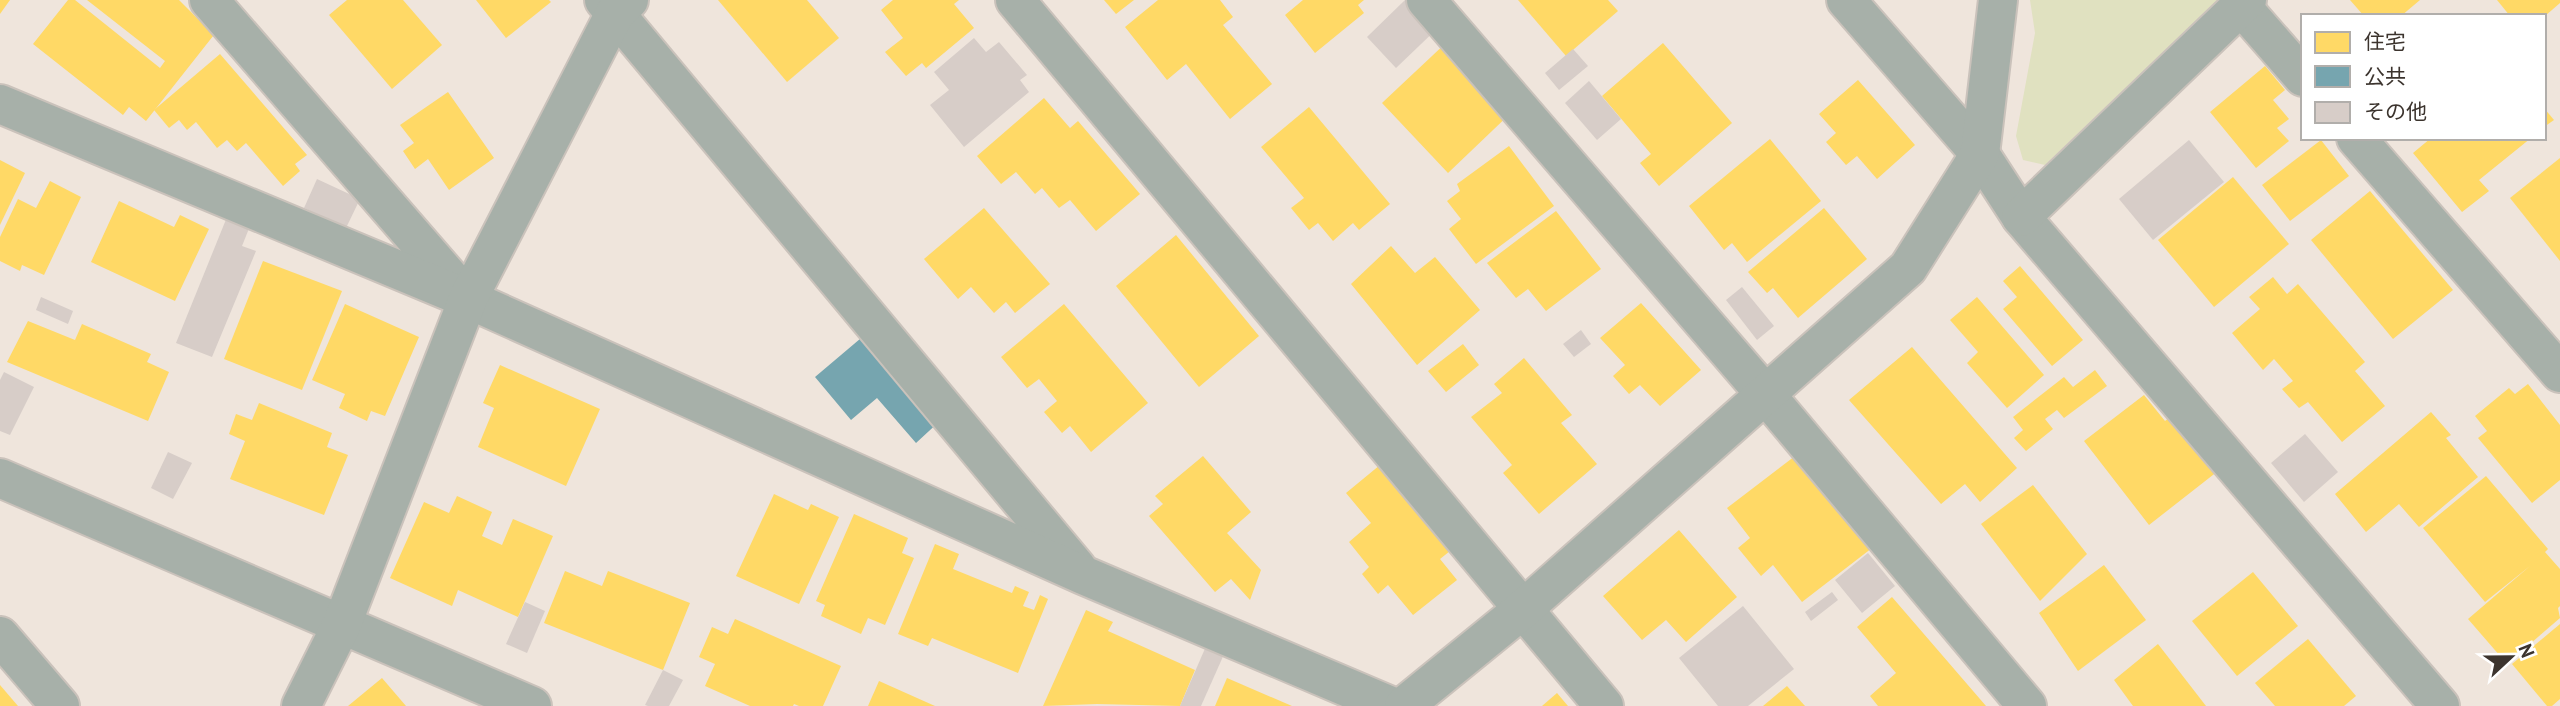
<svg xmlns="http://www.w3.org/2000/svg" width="2560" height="706" viewBox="0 0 2560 706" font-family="'PT Sans','Noto Sans JP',sans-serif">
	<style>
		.green { fill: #e0e1c0 }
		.homes { fill: #ffd966 }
		.public { fill: #76a5af }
		.building { fill: #d7cdc8 }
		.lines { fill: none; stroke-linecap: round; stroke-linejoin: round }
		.minor-casing { stroke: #cac2bb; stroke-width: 42 }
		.minor { stroke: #a7b0a9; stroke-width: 38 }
	</style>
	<rect width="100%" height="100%" fill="#efe5dc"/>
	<!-- green -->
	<path class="green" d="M2030,0H2218L2045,165L2023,160L2016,136L2035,33Z"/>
	<!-- homes -->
	<g class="homes">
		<path d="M0,0H10L0,14Z"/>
		<path d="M68,0H75L160,68L165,61L87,0H179L198,19L217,31L146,121L129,107L123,115L33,44Z"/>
		<path d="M347,0H403L442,45L392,89L329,15Z"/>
		<path d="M476,0H549L551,2L506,38Z"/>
		<path d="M718,0H807L839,38L787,82Z"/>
		<path d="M893,0H959L954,4L974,28L926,68L922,63L906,76L885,52L903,38L881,10Z"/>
		<path d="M1104,0H1134L1116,14Z"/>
		<path d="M1158,0H1220L1233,17L1223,25L1272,84L1230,119L1186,64L1167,80L1125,27Z"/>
		<path d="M1303,0H1364L1358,5L1364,13L1315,53L1285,15Z"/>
		<path d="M1518,0H1608L1618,11L1566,56Z"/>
		<path d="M2350,0H2420L2401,16H2364Z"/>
		<path d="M2497,0H2560V3L2545,16H2510Z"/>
		<path d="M1449,40L1515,109L1448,173L1382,103Z"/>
		<path d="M1663,43L1732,123L1659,186L1640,163L1651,154L1602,96Z"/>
		<path d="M220,54L307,155L295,164L300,171L283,186L246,143L237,151L227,140L217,148L196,122L187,130L179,120L169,128L154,110Z"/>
		<path d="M2265,66L2285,90L2273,100L2289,119L2277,128L2289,141L2256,168L2210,112Z"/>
		<path d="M1858,80L1915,145L1877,179L1857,156L1846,165L1826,142L1836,133L1819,114Z"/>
		<path d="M448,92L494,158L449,190L428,159L415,169L403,151L414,143L400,125Z"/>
		<path d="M1044,98L1070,128L1078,121L1140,194L1096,231L1070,200L1059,208L1042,188L1035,194L1016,172L1001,184L977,156Z"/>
		<path d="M1309,107L1390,204L1359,230L1353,223L1333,241L1318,223L1309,230L1291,208L1304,198L1261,147Z"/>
		<path d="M2544,108L2554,120L2544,127Z"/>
		<path d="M2431,138H2531L2479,180L2489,191L2462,212L2413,153Z"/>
		<path d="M1770,139L1821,201L1747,262L1732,243L1724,250L1689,206Z"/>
		<path d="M2321,140L2349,176L2290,221L2262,185Z"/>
		<path d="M1509,146L1554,206L1476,264L1449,229L1461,219L1447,201L1460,191L1457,184Z"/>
		<path d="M2560,158V261L2510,198Z"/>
		<path d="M0,160L25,173L0,225Z"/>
		<path d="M2233,177L2289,244L2214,307L2158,240Z"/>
		<path d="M50,181L81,197L44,275L22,265L20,271L0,261V237L18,199L36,208Z"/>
		<path d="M2370,191L2453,290L2393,339L2311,240Z"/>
		<path d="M119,201L174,227L180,215L209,229L175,301L91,262Z"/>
		<path d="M984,208L1050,284L1015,313L1006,302L994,313L971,287L958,299L924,259Z"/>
		<path d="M1824,208L1867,259L1798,318L1773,288L1767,293L1748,272Z"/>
		<path d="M1556,211L1601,269L1546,311L1528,289L1516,298L1487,263Z"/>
		<path d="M1176,235L1259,336L1199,387L1116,286Z"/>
		<path d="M1391,246L1415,273L1435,257L1480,310L1417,365L1351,284Z"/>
		<path d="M263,261L342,291L302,390L224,359Z"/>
		<path d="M2020,266L2083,340L2052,366L2003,309L2017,297L2003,281Z"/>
		<path d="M2273,277L2287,294L2298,284L2365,362L2355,371L2385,406L2342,442L2308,402L2299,408L2282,389L2293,381L2274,359L2263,370L2232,333L2260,309L2249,297Z"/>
		<path d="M1977,297L2044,375L2007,408L1967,363L1978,352L1950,320Z"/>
		<path d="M1641,303L1701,370L1660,406L1640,385L1629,394L1613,376L1625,365L1600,338Z"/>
		<path d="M345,304L419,337L385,416L371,411L367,421L339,408L345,394L312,380Z"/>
		<path d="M1064,304L1148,403L1091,452L1070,426L1062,433L1044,412L1057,401L1039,379L1027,388L1001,357Z"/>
		<path d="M28,321L75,340L82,324L151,354L147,362L169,372L148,421L7,362Z"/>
		<path d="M1463,344L1479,365L1446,392L1428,371Z"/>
		<path d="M1912,347L2017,468L1980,502L1965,484L1941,504L1849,400Z"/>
		<path d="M1524,358L1572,415L1561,423L1597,464L1539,514L1503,473L1512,465L1471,417L1502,393L1494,384Z"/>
		<path d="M500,365L600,409L566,486L478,447L494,408L483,403Z"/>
		<path d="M2095,370L2107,386L2064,418L2057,410L2045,419L2053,429L2026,451L2014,438L2023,430L2013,417L2064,377L2073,387Z"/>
		<path d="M2528,384L2560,425V480L2532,503L2478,438L2487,431L2475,416L2509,388L2515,394Z"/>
		<path d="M2144,395L2165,421L2174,414L2218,471L2149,525L2084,441Z"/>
		<path d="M259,403L332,433L327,447L348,455L324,515L230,479L245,441L229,434L236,414L252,420Z"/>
		<path d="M2431,412L2451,435L2446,438L2478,477L2419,527L2399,504L2366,532L2335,494Z"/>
		<path d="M1799,453L1872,548L1802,602L1773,565L1761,576L1738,548L1750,538L1727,508Z"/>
		<path d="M1203,456L1251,512L1227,533L1261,570L1250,600L1231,579L1215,592L1149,516L1163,504L1155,496Z"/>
		<path d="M1380,465L1450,551L1440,559L1457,580L1413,615L1388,585L1378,594L1362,574L1369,567L1349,542L1371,523L1346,493Z"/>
		<path d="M2486,476L2548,549L2545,552L2560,569V606L2558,608L2560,618L2507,664L2468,619L2530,566L2485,602L2423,528Z"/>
		<path d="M2033,485L2087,554L2040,601L1981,524Z"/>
		<path d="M774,494L808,510L811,504L839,517L799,604L736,576Z"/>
		<path d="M457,496L492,512L482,536L502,545L513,519L553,536L518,617L458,590L452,606L390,578L424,502L449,513Z"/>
		<path d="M854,514L908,538L902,553L914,558L885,625L868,618L861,634L821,616L825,605L816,601Z"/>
		<path d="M1679,530L1737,597L1686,642L1666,620L1642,640L1603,596Z"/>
		<path d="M935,544L959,554L953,569L1012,593L1015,586L1029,592L1023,606L1034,610L1040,595L1048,599L1018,673L932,638L928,646L898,634Z"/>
		<path d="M2104,565L2146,620L2078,671L2039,613Z"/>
		<path d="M565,571L602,586L608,571L690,603L663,670L544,623Z"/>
		<path d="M2253,572L2298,626L2237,676L2192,621Z"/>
		<path d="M1892,597L1986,706H1878L1870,696L1896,673L1857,627Z"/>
		<path d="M1086,610L1113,622L1108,631L1195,670L1180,706L1097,704L1043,706Z"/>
		<path d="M735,619L841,666L823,706H799L794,704L793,706H750L705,686L715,664L699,657L712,627L728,634Z"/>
		<path d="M2560,624V699L2552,706H2547L2512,664Z"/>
		<path d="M2308,639L2356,696L2344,706H2275L2255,683Z"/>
		<path d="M2158,644L2206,706H2133L2114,680Z"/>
		<path d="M382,678L406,706H348Z"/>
		<path d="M1227,678L1292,706H1215Z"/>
		<path d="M879,681L935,706H868Z"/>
		<path d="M0,685L18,706H0Z"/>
		<path d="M1787,686L1805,706H1763Z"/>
		<path d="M1557,693L1568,706H1542Z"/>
	</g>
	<!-- public -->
	<path class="public" d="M867,333L942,419L916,443L877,398L851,420L815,377Z"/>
	<!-- building -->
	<g class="building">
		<path d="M1405,0H1421L1443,23L1396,68L1367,37Z"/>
		<path d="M974,38L986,52L999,42L1027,75L1020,80L1029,92L964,147L930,105L949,90L934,72Z"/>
		<path d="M1573,49L1588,66L1559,90L1545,73Z"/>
		<path d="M1589,81L1621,119L1597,140L1565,103Z"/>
		<path d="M2189,140L2224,182L2153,240L2119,199Z"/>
		<path d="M317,179L360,199L346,228L304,208Z"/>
		<path d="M227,217L250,226L242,246L256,251L212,357L176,343Z"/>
		<path d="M1742,287L1774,326L1757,340L1726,300Z"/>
		<path d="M41,297L73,311L68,324L36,310Z"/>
		<path d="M1581,330L1591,344L1574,357L1563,344Z"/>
		<path d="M4,372L34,387L10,435L0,431V380Z"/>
		<path d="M2305,434L2338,472L2304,502L2271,463Z"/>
		<path d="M168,452L192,463L173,499L151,488Z"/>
		<path d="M1868,553L1895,586L1862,613L1835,580Z"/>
		<path d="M1832,592L1838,600L1811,621L1805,612Z"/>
		<path d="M525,602L545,611L527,653L506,644Z"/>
		<path d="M1743,606L1794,669L1748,706H1718L1679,658Z"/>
		<path d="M1207,644L1225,652L1201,706H1180Z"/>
		<path d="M663,670L683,680L669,706H648L645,705Z"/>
	</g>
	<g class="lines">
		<defs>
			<g id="minor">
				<path d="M209,0L462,292"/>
				<path d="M604,0L1077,568"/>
				<path d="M1015,0L1604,706"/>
				<path d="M1426,0L1766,395L2027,706"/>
				<path d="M1846,0L1980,154L2021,217L2440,706"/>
				<path d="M2241,6L2303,77"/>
				<path d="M0,104L468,299L1083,575L1391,706"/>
				<path d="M2356,138L2560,373"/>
				<path d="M2021,217L2247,0"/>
				<path d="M0,478L532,706"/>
				<path d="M0,636L60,706"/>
				<path d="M301,706L342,624L468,299L615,13L629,0"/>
				<path d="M1404,706L1522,610L1908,268L1980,154L1998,0"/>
			</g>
		</defs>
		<!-- minor casing -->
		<use href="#minor" class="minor-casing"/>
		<!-- minor -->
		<use href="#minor" class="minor"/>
	</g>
	<!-- legend -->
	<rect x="2301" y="14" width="245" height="126" fill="#ffffff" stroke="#b1aeab" stroke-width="2"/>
	<rect x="2315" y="32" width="35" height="21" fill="#ffd966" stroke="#b1aeab" stroke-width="2"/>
	<text x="2364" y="49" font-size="21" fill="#3c342e">住宅</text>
	<rect x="2315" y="66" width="35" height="21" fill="#76a5af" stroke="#b1aeab" stroke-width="2"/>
	<text x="2364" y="84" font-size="21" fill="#3c342e">公共</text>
	<rect x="2315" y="102" width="35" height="21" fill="#d7cdc8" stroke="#b1aeab" stroke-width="2"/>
	<text x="2364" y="119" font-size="21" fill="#3c342e">その他</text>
	<!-- north arrow -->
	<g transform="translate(2511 657) rotate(68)" stroke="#ffffff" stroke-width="5" paint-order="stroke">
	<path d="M0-5L12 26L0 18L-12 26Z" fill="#3c342e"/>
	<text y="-10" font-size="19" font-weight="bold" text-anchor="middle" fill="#3c342e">N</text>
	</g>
</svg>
